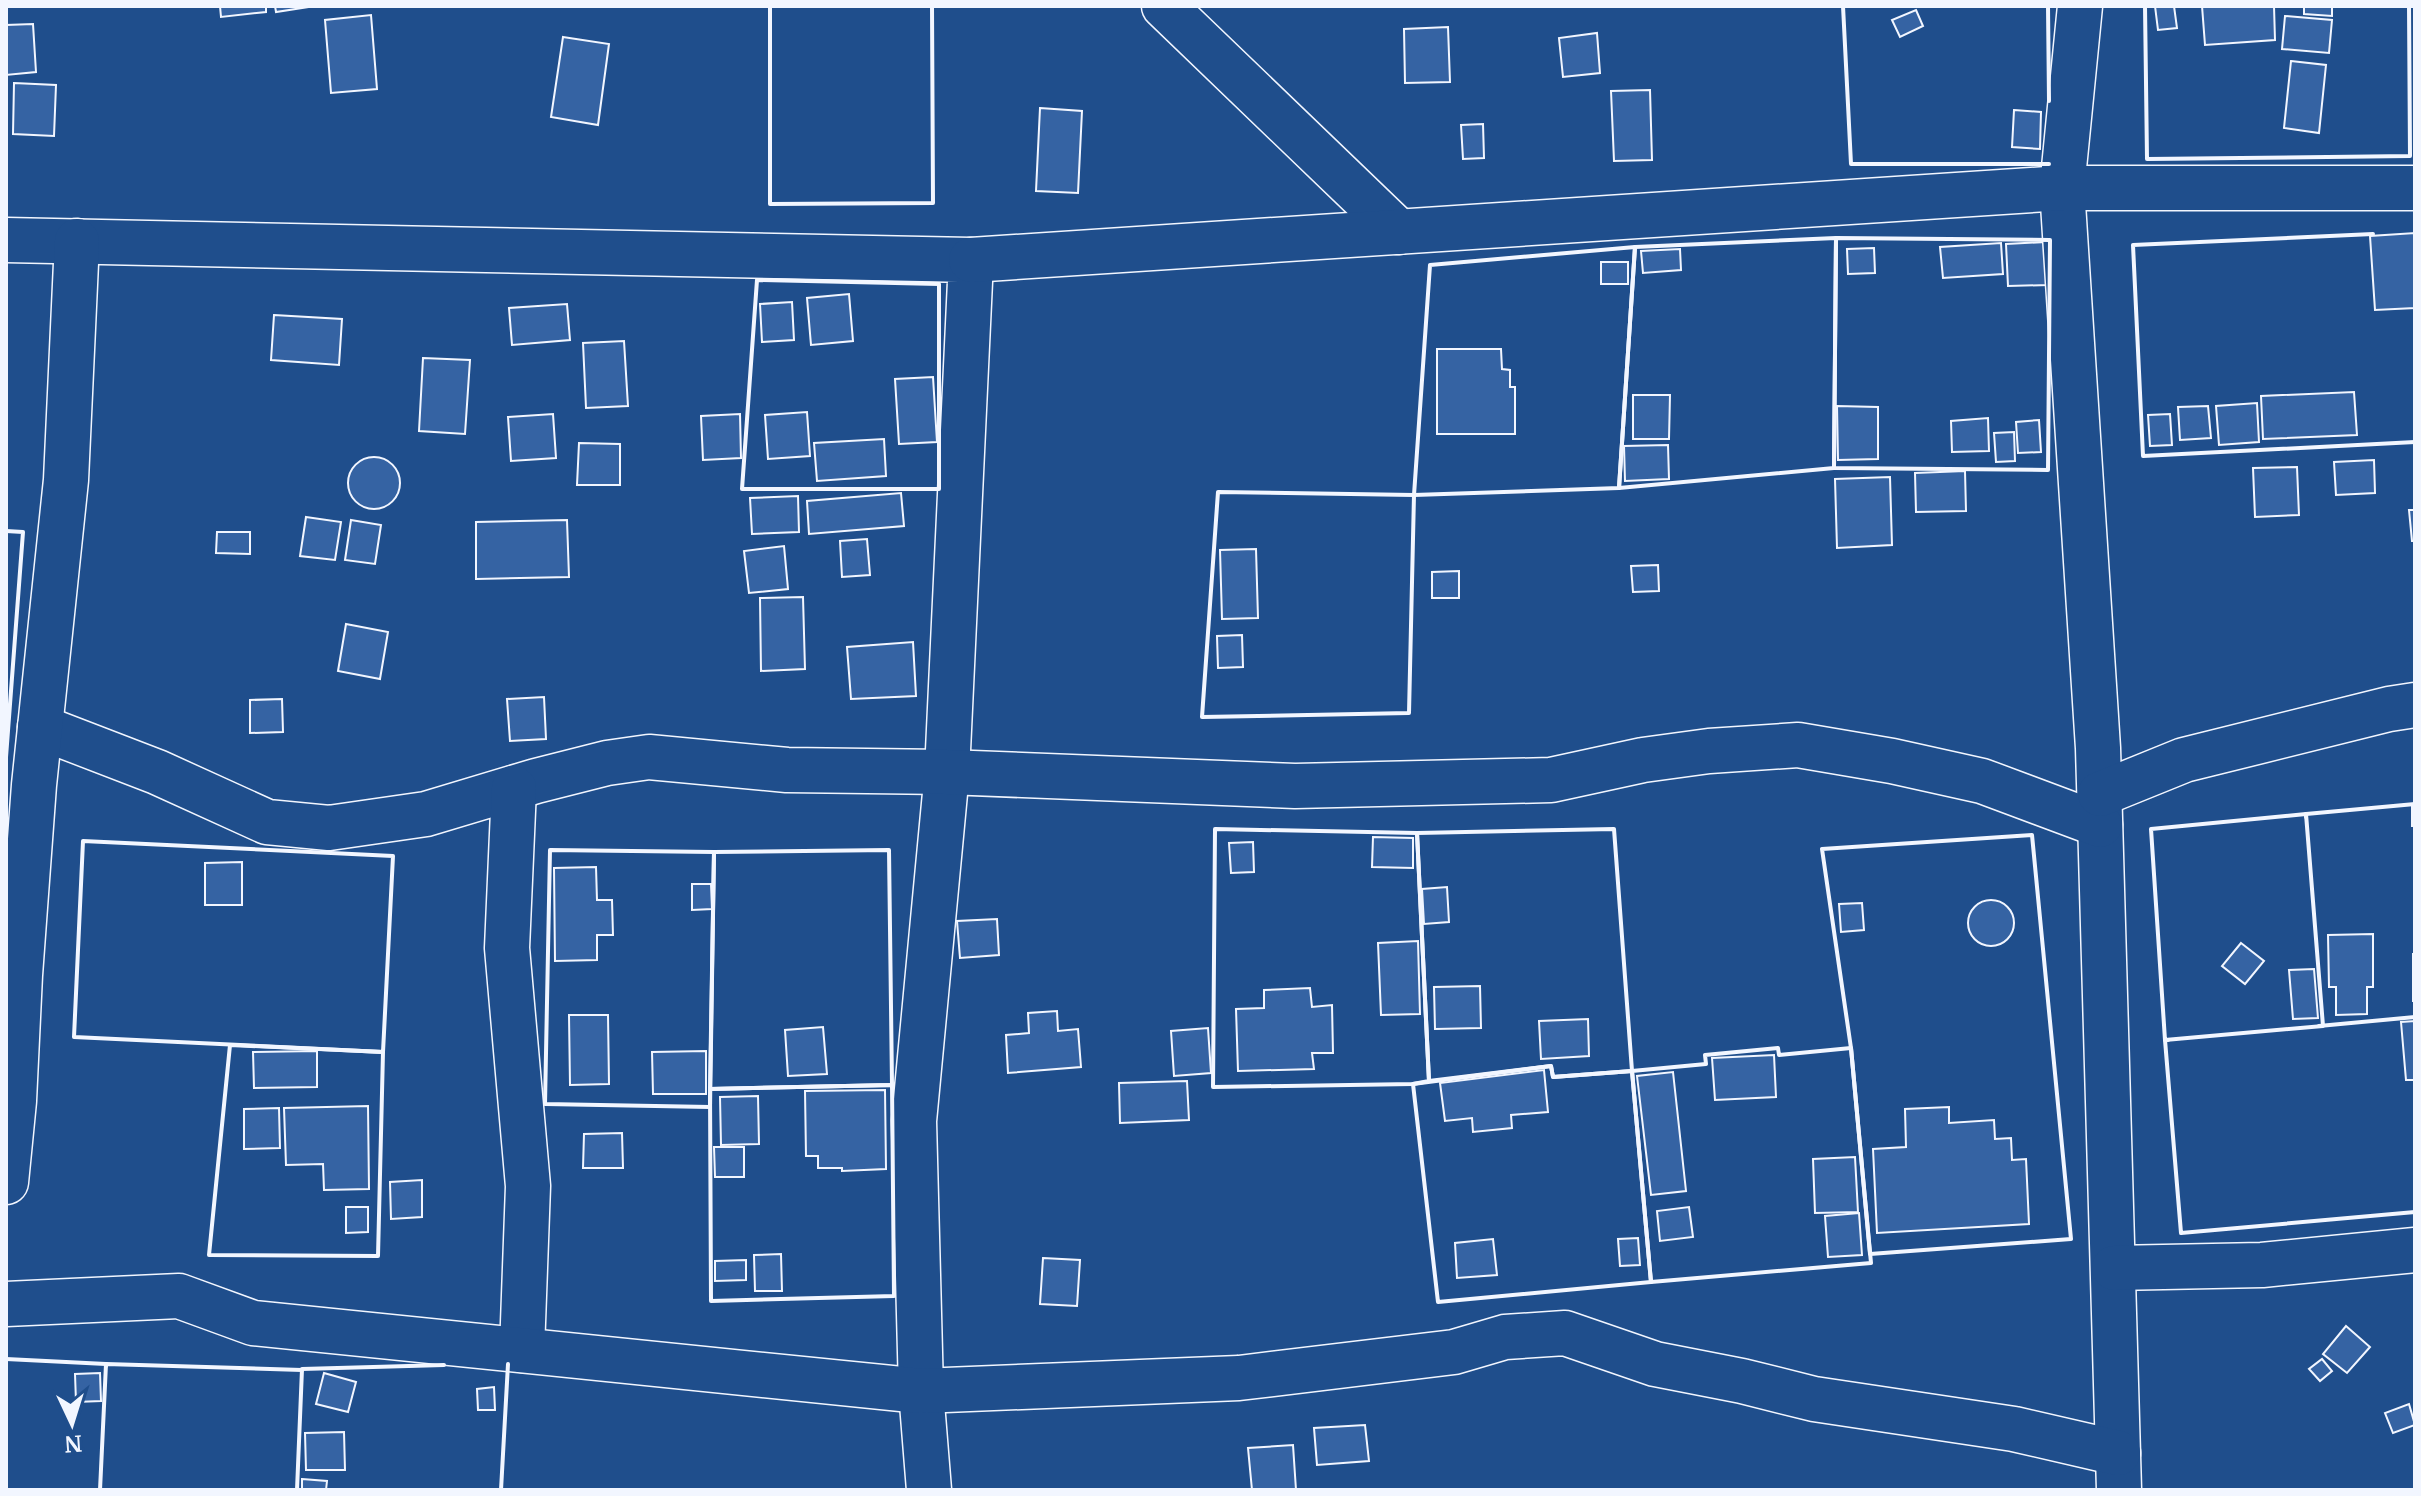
<svg xmlns="http://www.w3.org/2000/svg" width="2421" height="1496" viewBox="0 0 2421 1496" font-family="Merriweather,serif">
	<style>
		.building { fill: #3563a3; stroke: #f2f6ff; stroke-width: 2 }
		.lines { fill: none; stroke-linecap: round; stroke-linejoin: round }
		.minor-casing { stroke: #f2f6ff; stroke-width: 47 }
		.minor { stroke: #1f4e8c; stroke-width: 44 }
		.wall { stroke: #f2f6ff; stroke-width: 4 }
	</style>
	<rect width="100%" height="100%" fill="#1f4e8c"/>
	<!-- building -->
	<g class="building">
		<path d="M220,6H266V12L221,17Z"/>
		<path d="M275,6H315L276,12Z"/>
		<path d="M2155,6H2174L2177,28L2158,30Z"/>
		<path d="M2202,6H2274L2275,40L2205,45Z"/>
		<path d="M2304,6H2332V16L2304,14Z"/>
		<path d="M1916,10L1923,26L1900,37L1892,20Z"/>
		<path d="M371,15L377,89L331,93L325,20Z"/>
		<path d="M2285,16L2332,20L2329,53L2282,49Z"/>
		<path d="M33,24L36,72L6,75V25Z"/>
		<path d="M1448,27L1450,82L1405,83L1404,29Z"/>
		<path d="M1597,33L1600,73L1563,77L1559,38Z"/>
		<path d="M563,37L609,44L598,125L551,117Z"/>
		<path d="M2291,61L2326,65L2319,133L2284,128Z"/>
		<path d="M14,83L56,85L54,136L13,134Z"/>
		<path d="M1650,90L1652,160L1614,161L1611,91Z"/>
		<path d="M1040,108L1082,111L1078,193L1036,191Z"/>
		<path d="M2014,110L2041,112L2040,149L2012,147Z"/>
		<path d="M1483,124L1484,158L1463,159L1461,125Z"/>
		<path d="M2415,233V308L2375,310L2370,236Z"/>
		<path d="M2046,242L2048,285L2008,286L2006,244Z"/>
		<path d="M2001,243L2003,274L1943,278L1940,247Z"/>
		<path d="M1874,248L1875,273L1848,274L1847,249Z"/>
		<path d="M1680,249L1681,270L1643,273L1641,251Z"/>
		<rect x="1601" y="262" width="27" height="22"/>
		<path d="M849,294L853,341L811,345L807,298Z"/>
		<path d="M792,302L794,340L762,342L760,304Z"/>
		<path d="M567,304L570,340L512,345L509,308Z"/>
		<path d="M274,315L342,319L339,365L271,360Z"/>
		<path d="M624,341L628,406L586,408L583,343Z"/>
		<path d="M1437,349H1501L1502,369L1510,370V387H1515V434H1437Z"/>
		<path d="M423,358L470,360L465,434L419,431Z"/>
		<path d="M933,377L937,442L899,444L895,379Z"/>
		<path d="M2354,392L2357,435L2263,439L2261,396Z"/>
		<path d="M1633,395H1670L1669,439H1633Z"/>
		<path d="M2257,403L2259,442L2219,445L2216,406Z"/>
		<path d="M1837,406L1878,407V459L1838,460Z"/>
		<path d="M2208,406L2211,438L2180,440L2178,407Z"/>
		<path d="M807,412L810,456L768,459L765,415Z"/>
		<path d="M553,414L556,458L511,461L508,417Z"/>
		<path d="M740,414L741,458L703,460L701,416Z"/>
		<path d="M2170,414L2172,445L2150,446L2148,415Z"/>
		<path d="M1988,418L1989,451L1952,452L1951,421Z"/>
		<path d="M2039,420L2041,452L2018,453L2016,422Z"/>
		<path d="M2014,432L2015,461L1996,462L1994,433Z"/>
		<path d="M884,439L886,476L817,481L814,443Z"/>
		<path d="M579,443L620,444V485H577Z"/>
		<path d="M1668,445L1669,479L1625,481L1624,446Z"/>
		<circle cx="374" cy="483" r="26"/>
		<path d="M2374,460L2375,493L2336,495L2334,462Z"/>
		<path d="M2297,467L2299,515L2255,517L2253,468Z"/>
		<path d="M1965,471L1966,511L1916,512L1915,473Z"/>
		<path d="M1890,477L1892,545L1837,548L1835,479Z"/>
		<path d="M901,493L904,526L809,534L807,501Z"/>
		<path d="M798,496L799,532L752,534L750,498Z"/>
		<path d="M2409,510H2415V541H2412Z"/>
		<path d="M306,517L341,522L335,560L300,556Z"/>
		<path d="M351,520L381,525L375,564L345,560Z"/>
		<path d="M567,520L569,577L476,579V522Z"/>
		<path d="M217,532H250V554L216,553Z"/>
		<path d="M867,539L870,575L842,577L840,541Z"/>
		<path d="M784,546L788,589L749,593L744,551Z"/>
		<path d="M1256,549L1258,618L1222,619L1220,550Z"/>
		<path d="M1658,565L1659,591L1633,592L1631,566Z"/>
		<path d="M1459,571V598H1432V572Z"/>
		<path d="M803,597L805,669L761,671L760,598Z"/>
		<path d="M346,624L388,632L380,679L338,671Z"/>
		<path d="M1242,635L1243,667L1218,668L1217,636Z"/>
		<path d="M913,642L916,696L851,699L847,647Z"/>
		<path d="M544,697L546,739L510,741L507,699Z"/>
		<path d="M282,699L283,732L250,733V700Z"/>
		<rect x="2412" y="807" width="3" height="19"/>
		<path d="M1373,837L1413,838V868L1372,867Z"/>
		<path d="M1253,842L1254,872L1231,873L1229,843Z"/>
		<path d="M242,862V905H205V863Z"/>
		<path d="M596,867L597,900H612L613,935H597V960L555,961L554,868Z"/>
		<path d="M692,884H711L712,909L692,910Z"/>
		<path d="M1447,887L1449,922L1424,924L1422,889Z"/>
		<circle cx="1991" cy="923" r="23"/>
		<path d="M1862,903L1864,930L1841,932L1839,904Z"/>
		<path d="M997,919L999,955L960,958L957,921Z"/>
		<path d="M2373,934V987H2367V1014L2336,1015V987H2329L2328,935Z"/>
		<path d="M1418,941L1420,1014L1381,1015L1378,943Z"/>
		<path d="M2241,943L2264,961L2245,984L2222,966Z"/>
		<rect x="2413" y="954" width="2" height="47"/>
		<path d="M2314,969L2318,1018L2293,1019L2289,970Z"/>
		<path d="M1480,986L1481,1028L1435,1029L1434,987Z"/>
		<path d="M1310,988L1312,1007L1332,1005L1333,1053H1312L1314,1069L1238,1071L1236,1009L1264,1008V990Z"/>
		<path d="M1057,1011L1058,1031L1078,1029L1081,1067L1008,1073L1006,1035L1029,1033L1028,1013Z"/>
		<path d="M569,1015H608L609,1084L570,1085Z"/>
		<path d="M1588,1019L1589,1056L1541,1059L1539,1021Z"/>
		<path d="M2415,1021V1080H2406L2401,1022Z"/>
		<path d="M823,1027L827,1074L788,1076L785,1030Z"/>
		<path d="M1208,1028L1211,1073L1174,1076L1171,1031Z"/>
		<path d="M317,1051V1087L254,1088L253,1052Z"/>
		<path d="M706,1051V1094H653L652,1052Z"/>
		<path d="M1774,1055L1776,1097L1715,1100L1712,1058Z"/>
		<path d="M1544,1070L1548,1112L1511,1115L1512,1128L1473,1132L1472,1118L1445,1121L1440,1083Z"/>
		<path d="M1673,1072L1686,1191L1651,1195L1637,1076Z"/>
		<path d="M1187,1081L1189,1120L1120,1123L1119,1083Z"/>
		<path d="M885,1090L886,1169L842,1171V1168H818V1156H806L805,1091Z"/>
		<path d="M758,1096L759,1144L721,1145L720,1097Z"/>
		<path d="M368,1106L369,1189L324,1190L323,1164L286,1165L284,1108Z"/>
		<path d="M1949,1107V1123L1994,1120L1995,1139L2011,1138L2012,1160L2026,1159L2029,1224L1877,1233L1873,1149L1906,1147L1905,1109Z"/>
		<path d="M279,1108L280,1148L244,1149V1109Z"/>
		<path d="M622,1133L623,1168H583L584,1134Z"/>
		<path d="M714,1147H744V1177H715Z"/>
		<path d="M1855,1157L1858,1212L1815,1213L1813,1159Z"/>
		<path d="M422,1180V1217L391,1219L390,1182Z"/>
		<path d="M346,1207H368V1232L346,1233Z"/>
		<path d="M1689,1207L1693,1237L1660,1241L1657,1211Z"/>
		<path d="M1859,1213L1862,1255L1828,1257L1825,1216Z"/>
		<path d="M1638,1238L1640,1265L1620,1266L1618,1239Z"/>
		<path d="M1493,1239L1497,1275L1457,1278L1455,1243Z"/>
		<path d="M781,1254L782,1291H755L754,1255Z"/>
		<path d="M1043,1258L1080,1260L1077,1306L1040,1304Z"/>
		<path d="M746,1260V1280L715,1281V1261Z"/>
		<path d="M2346,1326L2370,1347L2347,1373L2323,1354Z"/>
		<path d="M2322,1359L2332,1371L2320,1381L2309,1369Z"/>
		<path d="M100,1373L101,1401L76,1402L75,1374Z"/>
		<path d="M324,1373L356,1382L348,1412L316,1404Z"/>
		<path d="M494,1387L495,1410H478L477,1389Z"/>
		<path d="M2409,1404L2415,1425L2393,1433L2385,1413Z"/>
		<path d="M1365,1425L1369,1461L1317,1465L1314,1428Z"/>
		<path d="M344,1432L345,1470H306L305,1433Z"/>
		<path d="M1293,1445L1296,1490H1252L1248,1448Z"/>
		<path d="M302,1479L327,1481L326,1490H302Z"/>
	</g>
	<g class="lines">
		<defs>
			<g id="minor">
				<path d="M1164,6L1399,232"/>
				<path d="M2080,6L2062,188L2098,748L2119,1490"/>
				<path d="M6,240L971,260L947,772L914,1121L921,1391L929,1490"/>
				<path d="M971,260L2062,188H2415"/>
				<path d="M40,727L157,772L267,822L329,828L426,814L536,781L607,763L649,757L787,770L947,772L1295,786L1551,780L1643,760L1709,751L1798,745L1892,761L1982,781L2100,825"/>
				<path d="M514,788L507,948L528,1186L522,1350"/>
				<path d="M2100,794L2184,760L2389,709L2415,705"/>
				<path d="M6,1182L14,1101L20,975L34,785L66,480L77,241"/>
				<path d="M2114,1268L2262,1265L2415,1250"/>
				<path d="M6,1304L179,1296L253,1323L921,1391L1239,1378L1454,1352L1505,1337L1565,1333L1655,1364L1742,1381L1814,1399L2014,1429L2118,1453"/>
			</g>
		</defs>
		<!-- minor casing -->
		<use href="#minor" class="minor-casing"/>
		<!-- minor -->
		<use href="#minor" class="minor"/>
		<!-- wall -->
		<g class="wall">
			<path d="M770,6V204L933,203L932,6"/>
			<path d="M1843,6L1851,164H2049"/>
			<path d="M2048,6L2049,101"/>
			<path d="M2145,6L2147,159L2410,156L2409,6"/>
			<path d="M2373,234L2133,245L2143,456L2415,442"/>
			<path d="M1836,238L1834,468L1619,488L1635,247Z"/>
			<path d="M1836,238L2050,240L2048,470L1834,468Z"/>
			<path d="M1635,247L1619,488L1414,495L1430,265Z"/>
			<path d="M757,280L939,284V489H742Z"/>
			<path d="M1218,492L1414,495L1409,713L1202,717Z"/>
			<path d="M6,531L23,532L6,757"/>
			<path d="M2306,814L2323,1026L2165,1040L2151,829Z"/>
			<path d="M2306,817V814L2415,804"/>
			<path d="M1215,829L1417,833L1429,1081L1413,1084L1213,1087Z"/>
			<path d="M1614,829L1632,1071L1553,1077L1551,1066L1429,1081L1417,833Z"/>
			<path d="M2032,835L2071,1239L1870,1254L1851,1048L1822,849Z"/>
			<path d="M83,841L393,856L383,1052L74,1037Z"/>
			<path d="M550,850L714,852L710,1107L545,1104Z"/>
			<path d="M889,850L892,1085L710,1089L714,852Z"/>
			<path d="M2319,1026L2415,1017"/>
			<path d="M2168,1040H2165L2181,1233L2415,1212"/>
			<path d="M230,1045L383,1052L378,1256L209,1255Z"/>
			<path d="M1778,1048L1779,1055L1851,1048L1871,1263L1651,1282L1632,1071L1706,1064L1705,1055Z"/>
			<path d="M1551,1066L1553,1077L1632,1071L1651,1282L1438,1302L1413,1084Z"/>
			<path d="M892,1085L894,1296L711,1301L710,1089Z"/>
			<path d="M6,1359L106,1364V1366"/>
			<path d="M100,1490L106,1364L302,1370"/>
			<path d="M297,1490L302,1369L444,1365"/>
			<path d="M501,1490L508,1364"/>
		</g>
	</g>
	<!-- border -->
	<rect width="2421" height="1496" fill="none" stroke="#f2f6ff" stroke-width="16"/>
	<!-- north arrow -->
	<g transform="translate(72 1424) rotate(176)" stroke="#1f4e8c" stroke-width="6" paint-order="stroke">
	<path d="M0-6L14 30L0 20L-14 30Z" fill="#f2f6ff"/>
	<text y="-12" font-size="22" font-weight="bold" text-anchor="middle" fill="#f2f6ff">N</text>
	</g>
</svg>
